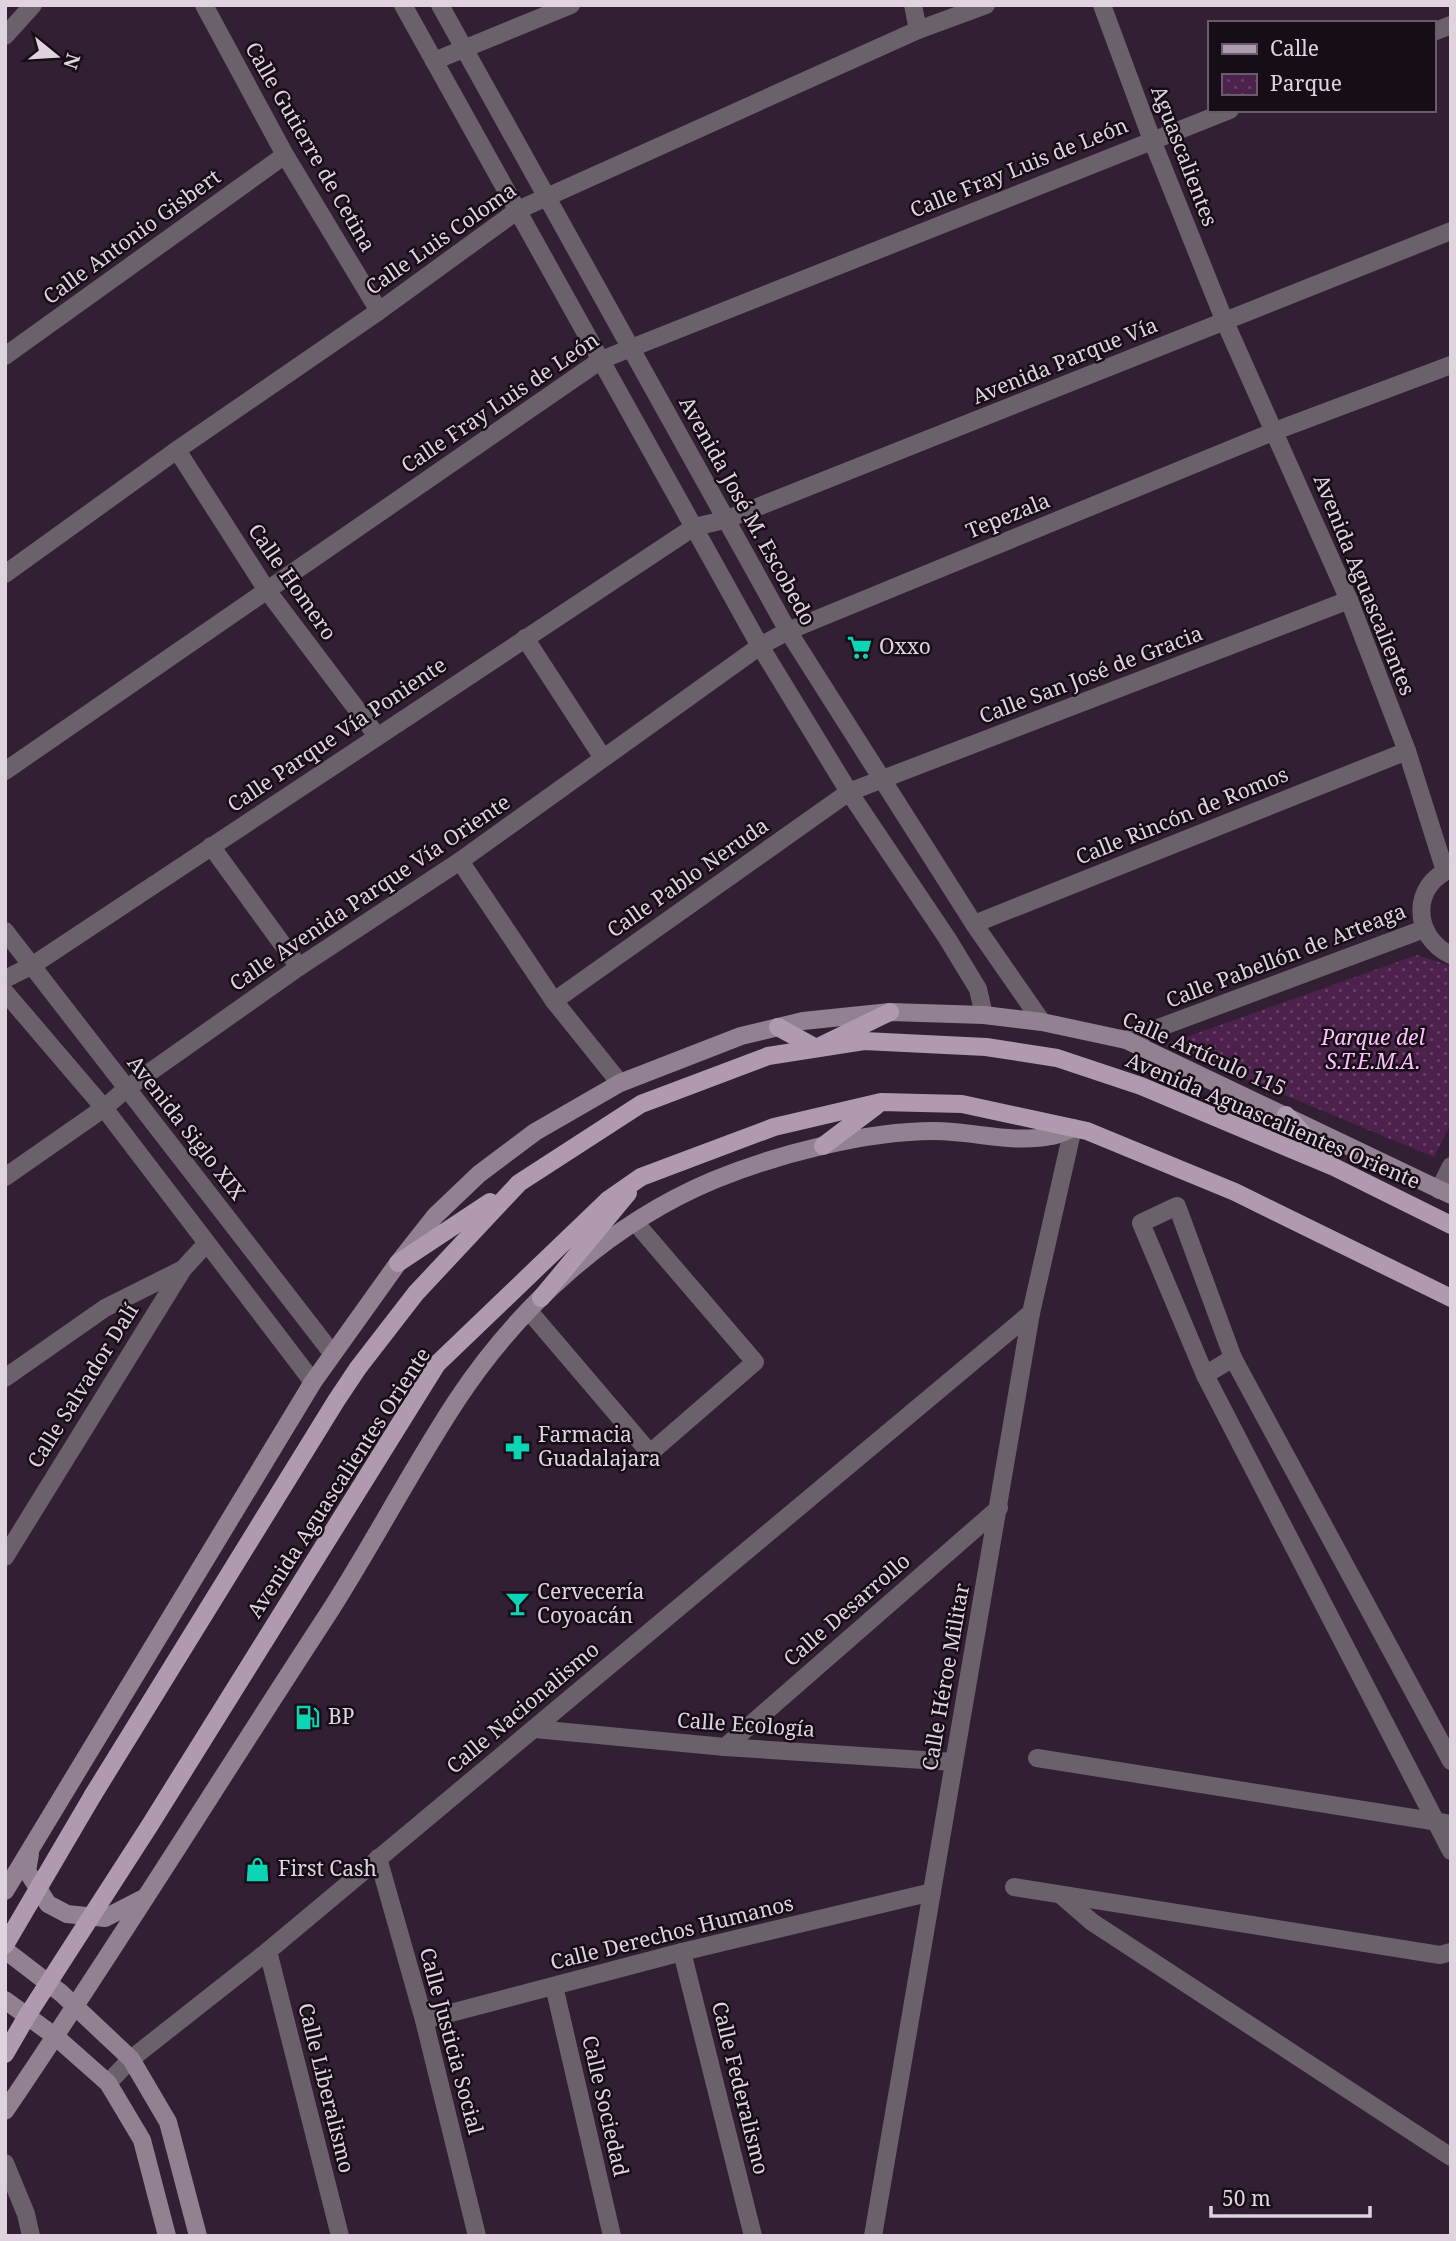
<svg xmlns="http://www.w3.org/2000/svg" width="1456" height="2241" viewBox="0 0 1456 2241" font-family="'Noto Serif',serif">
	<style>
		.park { fill: url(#park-dots) }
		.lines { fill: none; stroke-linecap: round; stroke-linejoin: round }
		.street { stroke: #6b616b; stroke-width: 18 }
		.secondary { stroke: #928191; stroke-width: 18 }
		.primary { stroke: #af9aaf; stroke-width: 18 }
		.primary-bridge { stroke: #af9aaf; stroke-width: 18 }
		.labels { text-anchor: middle; stroke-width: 5; stroke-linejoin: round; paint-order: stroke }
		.street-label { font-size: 21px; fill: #e0d3e0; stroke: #160d16 }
		.poi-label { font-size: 21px; fill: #e0d3e0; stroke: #160d16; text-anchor: start }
		.park-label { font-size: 21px; font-style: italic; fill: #fbc0fb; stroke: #160d16 }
	</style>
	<defs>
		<pattern id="park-dots" width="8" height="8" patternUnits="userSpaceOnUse" patternTransform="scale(1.75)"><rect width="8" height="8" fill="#4c214c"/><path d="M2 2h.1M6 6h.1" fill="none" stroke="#664066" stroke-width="1.8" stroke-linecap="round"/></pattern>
	</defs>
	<rect width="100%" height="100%" fill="#331f33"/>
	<!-- park -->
	<path class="park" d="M1417,955L1451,966V1123L1434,1157L1164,1045Z"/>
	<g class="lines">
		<!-- street -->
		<g class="street">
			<path d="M204,5L285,155L379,311"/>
			<path d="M403,5L760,646L849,792L947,938L978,989L984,1015"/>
			<path d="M440,5L788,631L974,924L1042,1022"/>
			<path d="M913,5L918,30"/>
			<path d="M1102,5L1152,140L1225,322L1349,600L1407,751L1445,871"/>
			<path d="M1433,32L1451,25"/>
			<path d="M5,36L33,5"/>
			<path d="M434,61L571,5"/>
			<path d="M5,356L285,155"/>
			<path d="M177,450L266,589L377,736"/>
			<path d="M5,574L177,450L379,311L518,210L918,30L986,5"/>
			<path d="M525,638L603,758"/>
			<path d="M5,771L601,360L1230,110"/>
			<path d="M211,846L299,967"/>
			<path d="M460,861L554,1001L620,1083"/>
			<path d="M1451,869C1410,885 1413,938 1451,955"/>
			<path d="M974,924L1407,751"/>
			<path d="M5,931L332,1353"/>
			<path d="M5,979L33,965L694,527L725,520L1451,231"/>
			<path d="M5,992L104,1108L313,1382"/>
			<path d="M554,1001L849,792L1349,600"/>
			<path d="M1126,1040L1424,929"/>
			<path d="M5,1177L104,1108L126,1089L299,967L460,861L760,646L788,631L1275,431L1451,365"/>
			<path d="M1439,1190L1451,1166"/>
			<path d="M529,1311L650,1453L755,1362L635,1222"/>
			<path d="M1205,1375L1233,1358"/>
			<path d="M5,1378L105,1308L183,1269"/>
			<path d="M5,1557L183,1269L206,1244"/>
			<path d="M535,1729L725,1747L954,1762"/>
			<path d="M725,1747L999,1508"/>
			<path d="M1037,1758L1451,1824"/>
			<path d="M1451,1761L1233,1358L1177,1206L1141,1223L1205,1375L1451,1851"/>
			<path d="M378,1858L424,2020L477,2236"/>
			<path d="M1014,1887L1440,1955L1451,1952"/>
			<path d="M1062,1896L1092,1922L1451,2157"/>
			<path d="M268,1951L340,2236"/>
			<path d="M682,1952L753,2236"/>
			<path d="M554,1986L612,2236"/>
			<path d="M424,2020L682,1952L932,1892"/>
			<path d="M108,2083L131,2059L268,1951L1031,1313"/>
			<path d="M5,2163L26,2214L31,2236"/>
			<path d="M873,2236L1031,1313L1073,1128"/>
		</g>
		<!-- secondary -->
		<g class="secondary">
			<path d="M30,1854L27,1871L48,1904L67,1914L105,1918L142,1899"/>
			<path d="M5,1891L313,1382L398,1263L435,1216L479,1174L535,1132L620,1083L741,1036L803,1021L890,1012L984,1015L1042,1022L1126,1040L1451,1195"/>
			<path d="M5,1950L61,1993L131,2059L168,2122L198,2236"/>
			<path d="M5,2000L56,2037L108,2083L142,2140L167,2236"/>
			<path d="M5,2111C116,1948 220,1779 328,1614C373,1544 411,1470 457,1400C519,1306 609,1224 714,1180C778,1154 866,1131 934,1131C973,1131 1013,1144 1051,1136C1058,1135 1066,1131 1073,1128"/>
		</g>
		<!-- primary -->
		<g class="primary">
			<path d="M778,1027L816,1048L890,1012"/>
			<path d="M1286,1115L1329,1162"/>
			<path d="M823,1146L876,1106"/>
			<path d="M608,1200L641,1177L774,1127L881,1102L962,1104L1087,1131L1235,1192L1451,1298"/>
			<path d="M398,1263L490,1202"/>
			<path d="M541,1298L628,1193"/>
			<path d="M93,1795L336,1401L358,1368L416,1293L519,1183L641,1104L768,1056L864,1041L986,1047L1057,1058L1141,1086L1334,1167L1451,1225"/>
			<path d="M5,2054L27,2016"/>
		</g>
		<!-- primary-bridge -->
		<g class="primary-bridge">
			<path d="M5,1945L93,1795"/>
			<path d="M27,2016L150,1825L437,1364L608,1200"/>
		</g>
	</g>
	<!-- icons -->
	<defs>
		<symbol id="supermarket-bare" viewBox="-9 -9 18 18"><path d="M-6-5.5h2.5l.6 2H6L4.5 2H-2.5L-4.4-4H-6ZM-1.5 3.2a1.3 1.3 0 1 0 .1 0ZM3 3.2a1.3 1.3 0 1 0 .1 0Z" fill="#0bd5b5" stroke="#160d16" stroke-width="2.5" paint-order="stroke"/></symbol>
		<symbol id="pharmacy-bare" viewBox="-9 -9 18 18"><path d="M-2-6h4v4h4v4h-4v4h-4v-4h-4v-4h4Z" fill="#0bd5b5" stroke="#160d16" stroke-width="2.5" paint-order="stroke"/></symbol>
		<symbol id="bar-bare" viewBox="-9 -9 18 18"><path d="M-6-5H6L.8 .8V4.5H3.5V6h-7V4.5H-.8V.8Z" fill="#0bd5b5" stroke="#160d16" stroke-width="2.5" paint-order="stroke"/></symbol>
		<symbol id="fuel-bare" viewBox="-9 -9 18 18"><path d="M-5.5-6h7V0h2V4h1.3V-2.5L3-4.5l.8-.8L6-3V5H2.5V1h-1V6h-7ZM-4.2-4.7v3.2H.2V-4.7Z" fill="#0bd5b5" stroke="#160d16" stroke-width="2.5" paint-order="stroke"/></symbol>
		<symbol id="shop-bare" viewBox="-9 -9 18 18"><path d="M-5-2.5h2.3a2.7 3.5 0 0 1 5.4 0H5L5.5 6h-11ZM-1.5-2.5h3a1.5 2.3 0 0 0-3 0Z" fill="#0bd5b5" stroke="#160d16" stroke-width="2.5" paint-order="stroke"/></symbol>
	</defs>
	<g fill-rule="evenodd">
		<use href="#supermarket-bare" x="842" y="630" width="35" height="35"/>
		<use href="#pharmacy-bare" x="500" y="1430" width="35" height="35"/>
		<use href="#bar-bare" x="500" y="1586" width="35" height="35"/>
		<use href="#fuel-bare" x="290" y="1700" width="35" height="35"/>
		<use href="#shop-bare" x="240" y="1852" width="35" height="35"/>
	</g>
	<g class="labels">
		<!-- street labels -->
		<g class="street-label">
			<text transform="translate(310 147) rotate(60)" y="7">Calle Gutierre de Cetina</text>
			<text transform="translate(1184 156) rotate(69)" y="7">Aguascalientes</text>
			<text transform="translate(1019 168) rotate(-22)" y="7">Calle Fray Luis de León</text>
			<text transform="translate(132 237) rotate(-36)" y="7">Calle Antonio Gisbert</text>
			<text transform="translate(441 239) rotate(-35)" y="7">Calle Luis Coloma</text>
			<text transform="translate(1065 361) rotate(-22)" y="7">Avenida Parque Vía</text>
			<text transform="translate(500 403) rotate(-34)" y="7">Calle Fray Luis de León</text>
			<text transform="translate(747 511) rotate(61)" y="7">Avenida José M. Escobedo</text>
			<text transform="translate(1008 516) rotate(-22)" y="7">Tepezala</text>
			<text transform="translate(292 582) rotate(55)" y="7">Calle Homero</text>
			<text transform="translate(1364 585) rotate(68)" y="7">Avenida Aguascalientes</text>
			<text transform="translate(1091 675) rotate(-21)" y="7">Calle San José de Gracia</text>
			<text transform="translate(337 735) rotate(-34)" y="7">Calle Parque Vía Poniente</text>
			<text transform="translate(1182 816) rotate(-22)" y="7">Calle Rincón de Romos</text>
			<text transform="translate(688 878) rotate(-35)" y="7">Calle Pablo Neruda</text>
			<text transform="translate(370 893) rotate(-34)" y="7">Calle Avenida Parque Vía Oriente</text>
			<text transform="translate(1286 956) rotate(-21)" y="7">Calle Pabellón de Arteaga</text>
			<text transform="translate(1204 1054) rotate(24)" y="7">Calle Artículo 115</text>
			<text transform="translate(1273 1121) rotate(23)" y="7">Avenida Aguascalientes Oriente</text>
			<text transform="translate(186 1128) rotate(52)" y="7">Avenida Siglo XIX</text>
			<text transform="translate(83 1386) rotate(-58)" y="7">Calle Salvador Dalí</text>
			<text transform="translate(339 1483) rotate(-57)" y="7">Avenida Aguascalientes Oriente</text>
			<text transform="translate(847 1610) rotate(-41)" y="7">Calle Desarrollo</text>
			<text transform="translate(946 1677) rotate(-80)" y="7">Calle Héroe Militar</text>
			<text transform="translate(523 1708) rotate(-40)" y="7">Calle Nacionalismo</text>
			<text transform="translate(746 1725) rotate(4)" y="7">Calle Ecología</text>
			<text transform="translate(672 1933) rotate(-14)" y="7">Calle Derechos Humanos</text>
			<text transform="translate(451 2041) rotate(75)" y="7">Calle Justicia Social</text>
			<text transform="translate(326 2088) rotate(76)" y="7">Calle Liberalismo</text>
			<text transform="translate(740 2088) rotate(76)" y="7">Calle Federalismo</text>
			<text transform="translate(605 2106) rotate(77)" y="7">Calle Sociedad</text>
		</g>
		<!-- poi labels -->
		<g class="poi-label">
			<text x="879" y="654">Oxxo</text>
			<text x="538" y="1442">Farmacia<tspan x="538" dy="24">Guadalajara</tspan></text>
			<text x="537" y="1599">Cervecería<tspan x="537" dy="24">Coyoacán</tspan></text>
			<text x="328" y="1724">BP</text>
			<text x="278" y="1876">First Cash</text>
		</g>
		<!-- park labels -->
		<g class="park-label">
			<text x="1373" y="1045">Parque del<tspan x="1373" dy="24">S.T.E.M.A.</tspan></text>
		</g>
	</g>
	<!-- border -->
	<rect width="1456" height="2241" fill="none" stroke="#e0d3e0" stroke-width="14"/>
	<!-- legend -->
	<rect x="1208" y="21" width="228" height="91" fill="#160d16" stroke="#675c67" stroke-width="2"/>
	<rect x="1222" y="44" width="35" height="10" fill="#af9aaf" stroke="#675c67" stroke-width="2"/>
	<text x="1270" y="56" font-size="21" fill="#e0d3e0">Calle</text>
	<rect x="1222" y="74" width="35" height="21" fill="url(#park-dots)" stroke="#675c67" stroke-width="2"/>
	<text x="1270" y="91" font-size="21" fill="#e0d3e0">Parque</text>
	<!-- north arrow -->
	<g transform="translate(56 56) rotate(108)" stroke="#160d16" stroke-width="5" paint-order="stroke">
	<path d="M0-5L12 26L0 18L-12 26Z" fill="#e0d3e0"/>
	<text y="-10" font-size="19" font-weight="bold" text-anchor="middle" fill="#e0d3e0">N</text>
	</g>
	<!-- scale -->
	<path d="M1211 2206v10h159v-10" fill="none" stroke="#e0d3e0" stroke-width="3.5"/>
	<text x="1222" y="2206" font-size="21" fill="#e0d3e0" stroke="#160d16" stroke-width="5" paint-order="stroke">50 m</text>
</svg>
